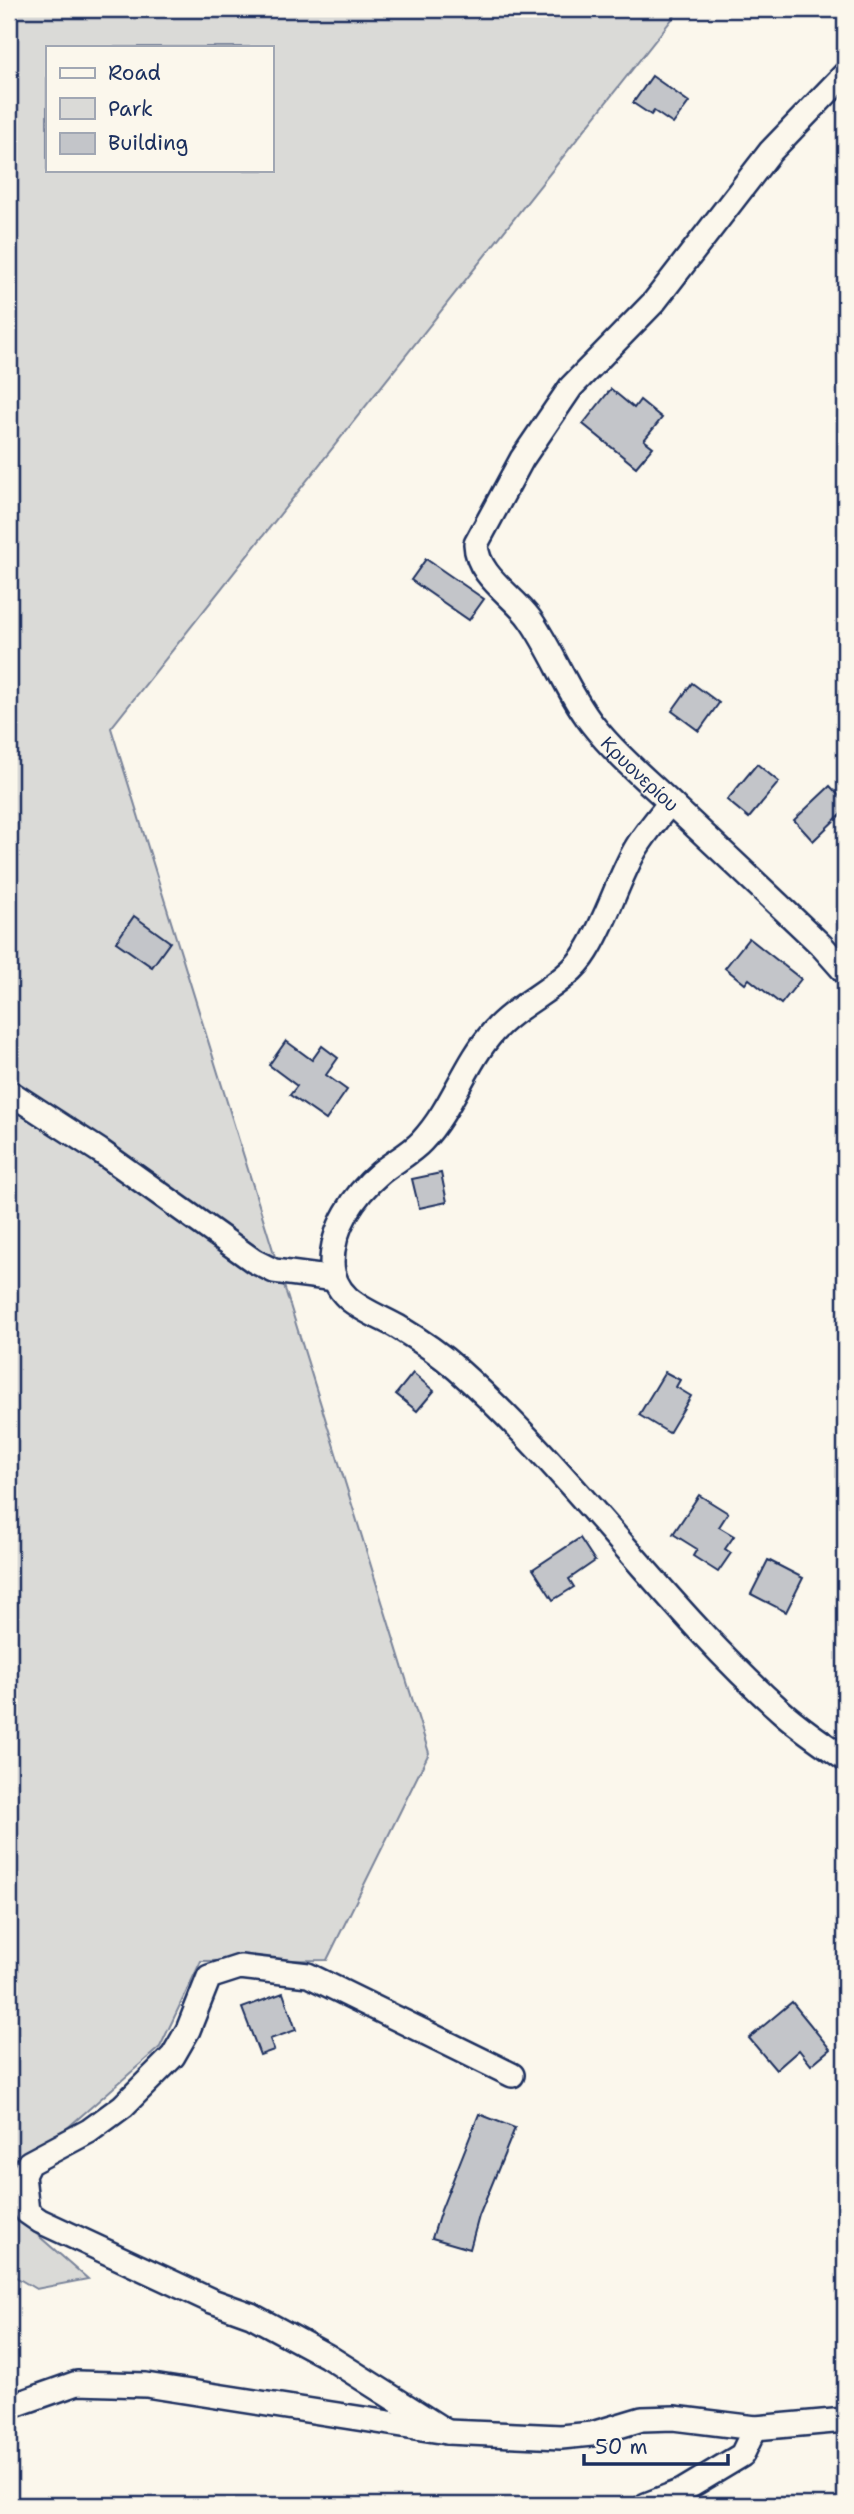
<svg xmlns="http://www.w3.org/2000/svg" width="854" height="2514" viewBox="0 0 854 2514" font-family="'Shantell Sans',sans-serif">
	<style>
		.green { fill: #dadad7; stroke: #7a849a; stroke-width: 2; fill-rule: evenodd }
		.building { fill: #c3c5c9; stroke: #1b2f5e; stroke-width: 2 }
		.lines { fill: none; stroke-linecap: round; stroke-linejoin: round }
		.minor-casing { stroke: #1b2f5e; stroke-width: 28 }
		.minor { stroke: #fbf7ec; stroke-width: 23 }
		.labels { text-anchor: middle; stroke-width: 7; stroke-linejoin: round; paint-order: stroke }
		.street-label { font-size: 19px; fill: #1b2f5e; stroke: #fbf7ec }
	</style>
	<rect width="100%" height="100%" fill="#fbf7ec"/>
	<filter id="ink" filterUnits="userSpaceOnUse"><feTurbulence type="fractalNoise" baseFrequency=".0143" numOctaves="2"/><feDisplacementMap in="SourceGraphic" scale="14" xChannelSelector="R" yChannelSelector="G"/><feConvolveMatrix kernelMatrix="1 2 1 2 8 2 1 2 1" color-interpolation-filters="sRGB"/></filter>
	<g filter="url(#ink)">
		<!-- green -->
		<g class="green">
			<path d="M9,9H680L111,728L429,1753L327,1960L201,1961L160,2047L9,2179ZM47,47H271V170H47Z"/>
			<path d="M9,2210L88,2279L36,2289L9,2273Z"/>
		</g>
		<!-- building -->
		<g class="building">
			<path d="M652,76L689,102L673,124L654,111L651,115L633,103Z"/>
			<path d="M611,389L634,408L640,400L662,418L644,440L653,447L636,467L583,424Z"/>
			<path d="M426,559L484,599L469,620L411,580Z"/>
			<path d="M692,683L719,703L699,731L672,711Z"/>
			<path d="M757,764L779,782L749,818L727,800Z"/>
			<path d="M830,786L845,802V810L813,841L794,820Z"/>
			<path d="M134,916L170,942L152,967L116,942Z"/>
			<path d="M749,938L801,979L781,1004L749,979L745,984L725,968Z"/>
			<path d="M286,1041L312,1060L322,1046L338,1058L326,1075L347,1090L326,1120L290,1095L297,1086L269,1065Z"/>
			<path d="M441,1173L447,1202L419,1208L412,1179Z"/>
			<path d="M665,1372L680,1380L676,1387L691,1396L669,1433L639,1415Z"/>
			<path d="M413,1373L434,1391L417,1411L396,1394Z"/>
			<path d="M699,1495L728,1513L719,1527L734,1536L725,1549L731,1553L718,1572L693,1556L697,1549L673,1534Z"/>
			<path d="M580,1538L595,1561L569,1579L574,1587L553,1600L533,1569Z"/>
			<path d="M768,1560L803,1578L786,1612L751,1594Z"/>
			<path d="M283,1993L296,2030L270,2039L274,2050L260,2055L242,2008Z"/>
			<path d="M792,2002L830,2049L811,2065L799,2050L776,2070L749,2038Z"/>
			<path d="M479,2114L515,2128L479,2216L470,2249L432,2238L441,2210Z"/>
		</g>
		<g class="lines">
			<defs>
				<g id="minor">
					<path id="s1" d="M845,74L770,152L654,302L571,387L522,459L476,544C477,576 513,595 530,619C554,653 567,692 592,724C617,756 649,782 678,810C726,855 774,900 821,945L845,972"/>
					<path d="M670,803C658,818 645,833 635,850C617,882 607,919 587,951C566,986 520,1001 493,1032C464,1065 452,1109 422,1141C410,1154 393,1162 380,1173C354,1195 332,1228 332,1263C333,1302 370,1311 398,1327C418,1339 440,1354 457,1369C575,1474 664,1607 782,1712C801,1729 824,1744 845,1759"/>
					<path d="M9,1092L100,1151L254,1261L274,1271L335,1279"/>
					<path d="M9,2407L77,2383L146,2385L447,2432L561,2437L592,2434L642,2419L674,2418L755,2428L845,2420"/>
					<path d="M447,2432L327,2356L251,2315L212,2301L40,2221L27,2212L23,2175L29,2163L89,2131L123,2106L173,2056L188,2030L209,1977L240,1967L308,1975L512,2075"/>
					<path d="M646,2505L682,2491L742,2455L755,2428"/>
				</g>
			</defs>
			<!-- minor casing -->
			<use href="#minor" class="minor-casing"/>
			<!-- minor -->
			<use href="#minor" class="minor"/>
		</g>
	</g>
	<g class="labels">
		<!-- street labels -->
		<g class="street-label">
			<text dy="7" stroke="none"><textPath href="#s1" startOffset="886">Κρυονερίου</textPath></text>
		</g>
	</g>
	<!-- margin -->
	<rect width="854" height="2514" fill="none" stroke="#fbf7ec" stroke-width="35"/>
	<rect x="18" y="18" width="819" height="2479" fill="none" stroke="#1b2f5e" stroke-width="2.5" filter="url(#ink)"/>
	<!-- legend -->
	<rect x="46" y="46" width="228" height="126" fill="#fbf7ec" stroke="#a1a7b3" stroke-width="2"/>
	<rect x="60" y="68" width="35" height="10" fill="#fbf7ec" stroke="#a1a7b3" stroke-width="2"/>
	<text x="108" y="80" font-size="21" fill="#1b2f5e">Road</text>
	<rect x="60" y="98" width="35" height="21" fill="#dadad7" stroke="#a1a7b3" stroke-width="2"/>
	<text x="108" y="116" font-size="21" fill="#1b2f5e">Park</text>
	<rect x="60" y="133" width="35" height="21" fill="#c3c5c9" stroke="#a1a7b3" stroke-width="2"/>
	<text x="108" y="150" font-size="21" fill="#1b2f5e">Building</text>
	<!-- scale -->
	<path d="M584 2454v10h144v-10" fill="none" stroke="#1b2f5e" stroke-width="3.5"/>
	<text x="595" y="2454" font-size="21" fill="#1b2f5e" stroke="#fbf7ec" stroke-width="5" paint-order="stroke">50 m</text>
</svg>
